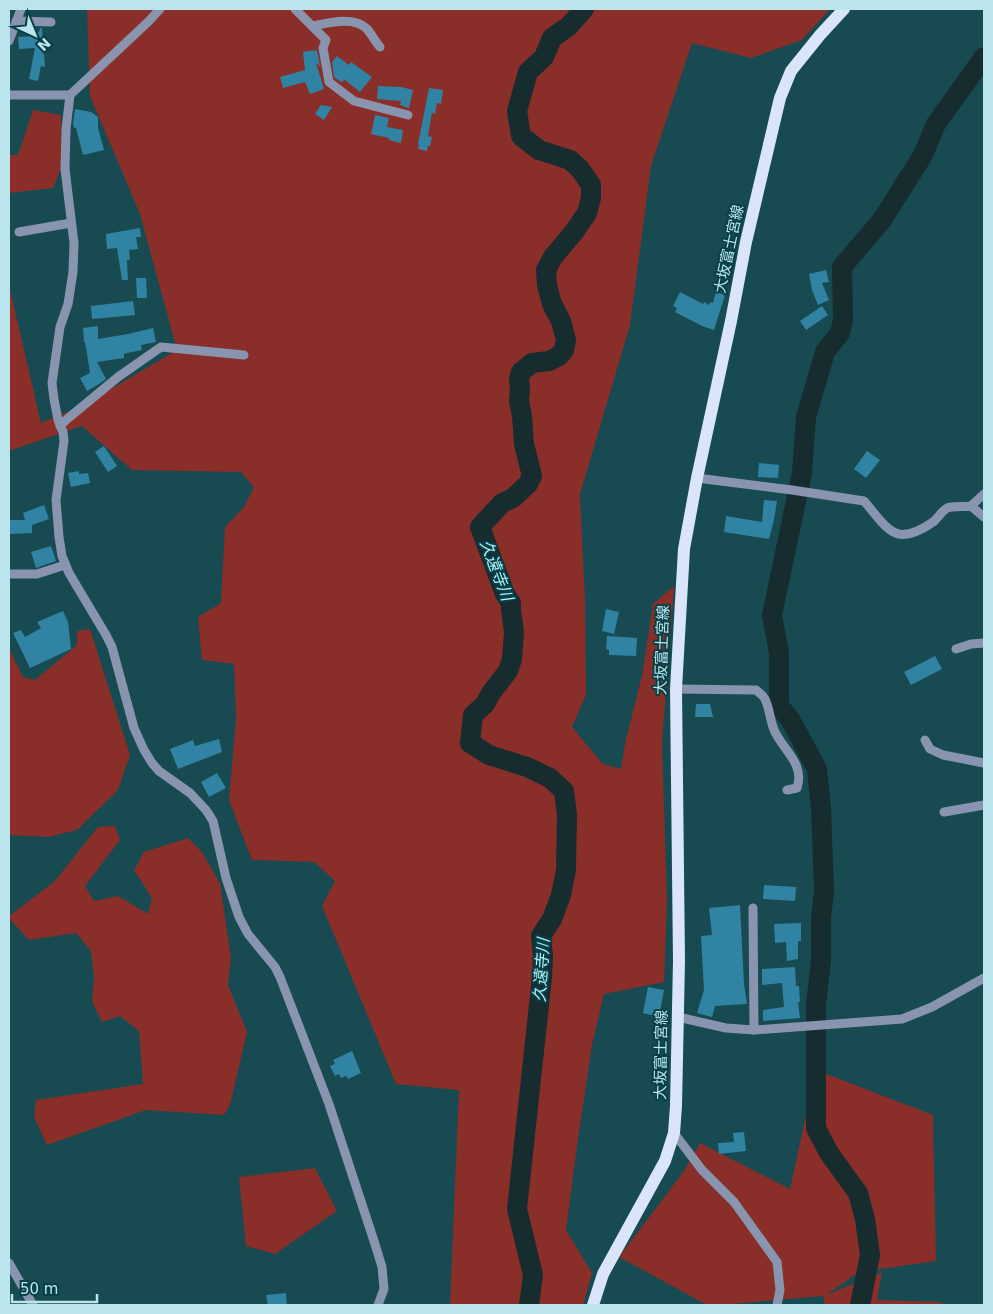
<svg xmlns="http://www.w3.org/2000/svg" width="993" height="1314" viewBox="0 0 993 1314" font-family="'DejaVu Sans','Noto Sans JP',sans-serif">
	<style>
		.green { fill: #892e29 }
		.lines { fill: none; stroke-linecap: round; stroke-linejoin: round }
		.river { stroke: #172c2e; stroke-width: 20 }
		.building { fill: #3083a2 }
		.minor { stroke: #8994ae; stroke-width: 9 }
		.major { stroke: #dbe5fa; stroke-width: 12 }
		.labels { text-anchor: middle; stroke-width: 4; stroke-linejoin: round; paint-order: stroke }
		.street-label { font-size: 15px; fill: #bae5ec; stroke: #084047 }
		.water-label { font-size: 16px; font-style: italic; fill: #b0f2fb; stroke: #084047 }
	</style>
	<rect width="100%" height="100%" fill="#174b51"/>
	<!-- green -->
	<g class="green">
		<path d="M87,9H830L802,40L751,58L692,43L651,166L630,325L580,494L585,600L586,695L572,727L603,764L621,769L626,739L642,676L653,604L674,586L662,743L667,900L664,982L604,994L592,1045L577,1146L566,1230L592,1273L583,1305H450L459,1090L396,1084L322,906L335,881L314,862L252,860L229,800L236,718L234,664L202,660L198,617L221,603L225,527L244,507L254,487L241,472L132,470L82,426L9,451V285L41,423L84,405L177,350L140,214L90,96Z"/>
		<path d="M33,110L61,115L62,166L53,188L9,193V155H18Z"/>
		<path d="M90,629L130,755L118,790L77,830L48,837L10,835L9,834V648L23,677L35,680L77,645V631Z"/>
		<path d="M115,826L120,840L85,886L94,901L118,896L148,914L152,898L134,870L144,852L188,838L202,852L220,884L231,958L228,985L247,1032L230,1105L224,1115L146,1110L47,1145L34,1117L36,1100L143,1084L139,1031L120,1016L102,1022L92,1001L94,977L91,951L76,933L29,940L9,918V916L54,882L98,827Z"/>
		<path d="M816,1070L933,1115L936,1261L859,1272L826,1295L882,1272L877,1300L942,1302L943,1305H825L823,1296L720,1305H707L619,1257L684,1171L700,1143L790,1189Z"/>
		<path d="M315,1168L337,1211L275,1254L246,1246L239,1177Z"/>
	</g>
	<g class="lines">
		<!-- river -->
		<g class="river">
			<path d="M529,1305L533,1275L517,1209L542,977L543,956L541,936L552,919L561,895L566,870L567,815L564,791L550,778L527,767L489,755L470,743L473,715L485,704L491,693L508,671L512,659L514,632L511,610V603L505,594L480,527L502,503L513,498L528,484L532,476L524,444L522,416L519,401L520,389L519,379L521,372L532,363L549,361L559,356L564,350L566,340L561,321L552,304L547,285L546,270L553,257L574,232L587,213L591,198V185L580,169L570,160L539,150L521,136L517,111L528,72L544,57L552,38L569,26L584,9"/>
			<path d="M860,1305L870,1255L865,1219L858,1193L829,1153L816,1128V1005L821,960V918L824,891L821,808L817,769L790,719L779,706V653L772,615L802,473L806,417L825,352L840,333L843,320L842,267L882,220L923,155L936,124L984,57"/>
		</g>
	</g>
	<!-- building -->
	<g class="building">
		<path d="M40,28H42L45,67L41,66L38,81L29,79L35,48L19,49L18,37L33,36L32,33L39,32Z"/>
		<path d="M317,50L320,66L316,63L324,89L310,94L305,82L283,88L280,77L305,70L303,53H304L302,52Z"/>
		<path d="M337,56L349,65L351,62L372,77L360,92L345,80L341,82L334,77L332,62Z"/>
		<path d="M378,86L401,87L413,90L409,108L400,105L401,101L377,99Z"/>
		<path d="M429,88L443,90L441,104L437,103L435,114L432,113L428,136L432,137L430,146H428L427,151L418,149L419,144H418Z"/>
		<path d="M321,105L332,107L324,120L315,114Z"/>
		<path d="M75,109L91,112L98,117V128L104,150L83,155L76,128H74L73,123Z"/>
		<path d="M375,115L389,118L387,127L403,130L401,143L389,140V138L371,134Z"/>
		<path d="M140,228L141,237H136L138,249L129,250L130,260H127L128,280H122L117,248L107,249L106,234Z"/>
		<path d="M826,270L829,282L822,283L829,300L818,305L812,290L809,274Z"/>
		<path d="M136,278H146L147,298H137Z"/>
		<path d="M680,292L703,304L704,302L709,305L710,302L713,303L716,292L725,295L714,330L702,326L675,312L677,308L673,306Z"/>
		<path d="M133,301L135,315L92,319L91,306Z"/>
		<path d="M822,306L828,315L806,330L800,321Z"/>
		<path d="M98,326V339L128,334L153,328L156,342L141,345L142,350L127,353L124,354V358L97,362L106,379L99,384L87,391L80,378L90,373L85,342H84L83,328Z"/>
		<path d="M104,446L117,466L108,472L95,452Z"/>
		<path d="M867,451L880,460L866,478L854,469Z"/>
		<path d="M759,463L779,465L778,478L758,477Z"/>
		<path d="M79,471V474L88,473L90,483L71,487L68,473Z"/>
		<path d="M764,500L777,501L774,520L769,539L724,532L726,516L762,522Z"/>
		<path d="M44,505L49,519L32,525V533L9,534V520H25L23,513Z"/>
		<path d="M51,546L56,561L36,568L31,552Z"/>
		<path d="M606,609L619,612L614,634L602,631Z"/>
		<path d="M63,611L68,622L71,649L30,668L13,633L21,630L25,637L41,628L37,622Z"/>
		<path d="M607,636L637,638L636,656L609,655V650L606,649Z"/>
		<path d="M935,656L942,669L911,685L904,672Z"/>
		<path d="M696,704H710L713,717H695Z"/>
		<path d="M219,739L222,752L178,769L170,749L193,740L195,746Z"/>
		<path d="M217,773L226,788L209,797L201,782Z"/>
		<path d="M764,885L796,887L795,901L763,899Z"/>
		<path d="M740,905L744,984L747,1004L715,1006L712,1017L697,1013L704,990L701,936L712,935L709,908Z"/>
		<path d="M801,923V941H798V959L787,961L786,942L775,943L774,924Z"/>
		<path d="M795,967L796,986H799L800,1002H798L800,1018L763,1021V1010L784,1007L782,983L762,985V969Z"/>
		<path d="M648,987L664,990L659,1017L643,1013Z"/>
		<path d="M352,1051L361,1073L348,1079L346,1076L341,1078L339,1074L335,1076L330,1066L335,1064L333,1060Z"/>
		<path d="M744,1132L746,1151L719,1154L718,1143L734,1142L733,1133Z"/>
		<path d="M286,1293L287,1305H268L266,1295Z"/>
	</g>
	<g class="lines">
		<!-- minor -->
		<g class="minor">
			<path d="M160,9L148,22L70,95L66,129L65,169L74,243L73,272L68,304L60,327L52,383L54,399L58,420L63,432L64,441L56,500L59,537L62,556L69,573L106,635L112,647L134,728L144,750L152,763L159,771L190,793L206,810L213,821L226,878L239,917L248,934L275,967L280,977L329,1104L374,1241L382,1267L384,1289L378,1305"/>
			<path d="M295,9L326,40L323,48L329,82L354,101L408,115"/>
			<path d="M16,21L51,22"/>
			<path d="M312,26C328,23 353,16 366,28C371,33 375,41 380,47"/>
			<path d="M9,41L21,9"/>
			<path d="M9,95H70"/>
			<path d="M19,232L71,223"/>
			<path d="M60,426L66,420L118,377L161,347L244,355"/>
			<path d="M697,478L792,490L864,501C889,530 895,548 933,522C938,518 942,511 947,508C952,506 965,507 971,506L984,517"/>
			<path d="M971,506L984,494"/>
			<path d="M9,574H37L65,565"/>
			<path d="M956,649L971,644L984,643"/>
			<path d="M676,689L756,690C759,693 763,695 765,699C770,709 770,722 775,732C784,751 805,764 797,788L787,790"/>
			<path d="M925,740L930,749L943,755L984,763"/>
			<path d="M944,812L984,805"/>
			<path d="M753,908L754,1030"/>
			<path d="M678,1017L726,1028L754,1030L902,1019L932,1007L984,978"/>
			<path d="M674,1133L702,1170L734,1202L777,1262L780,1290L777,1305"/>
			<path d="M9,1263L33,1305"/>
		</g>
		<!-- major -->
		<path class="major" d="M593,1305L603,1274L665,1161L674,1133L676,1106L679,961L676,689L684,549L697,478L731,321L746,242L780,98L791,71L820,35L844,9"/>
	</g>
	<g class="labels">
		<!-- street labels -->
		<g class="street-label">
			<text transform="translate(729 249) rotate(-78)" y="5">大坂富士宮線</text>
			<text transform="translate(662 650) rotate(-88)" y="5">大坂富士宮線</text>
			<text transform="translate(661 1055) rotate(-89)" y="5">大坂富士宮線</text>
		</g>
		<!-- water labels -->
		<g class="water-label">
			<text transform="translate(497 570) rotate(69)" y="6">久遠寺川</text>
			<text transform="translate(541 970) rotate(-86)" y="6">久遠寺川</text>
		</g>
	</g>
	<!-- border -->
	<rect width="993" height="1314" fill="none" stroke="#bae5ec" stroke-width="20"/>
	<!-- north arrow -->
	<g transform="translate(35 35) rotate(136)" stroke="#084047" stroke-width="4" paint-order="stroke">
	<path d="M0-4L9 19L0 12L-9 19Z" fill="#bae5ec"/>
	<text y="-8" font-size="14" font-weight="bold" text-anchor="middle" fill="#bae5ec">N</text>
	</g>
	<!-- scale -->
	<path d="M12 1294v8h85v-8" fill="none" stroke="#bae5ec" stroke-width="2.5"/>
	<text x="20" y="1294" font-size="15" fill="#bae5ec" stroke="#084047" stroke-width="4" paint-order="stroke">50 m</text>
</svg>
